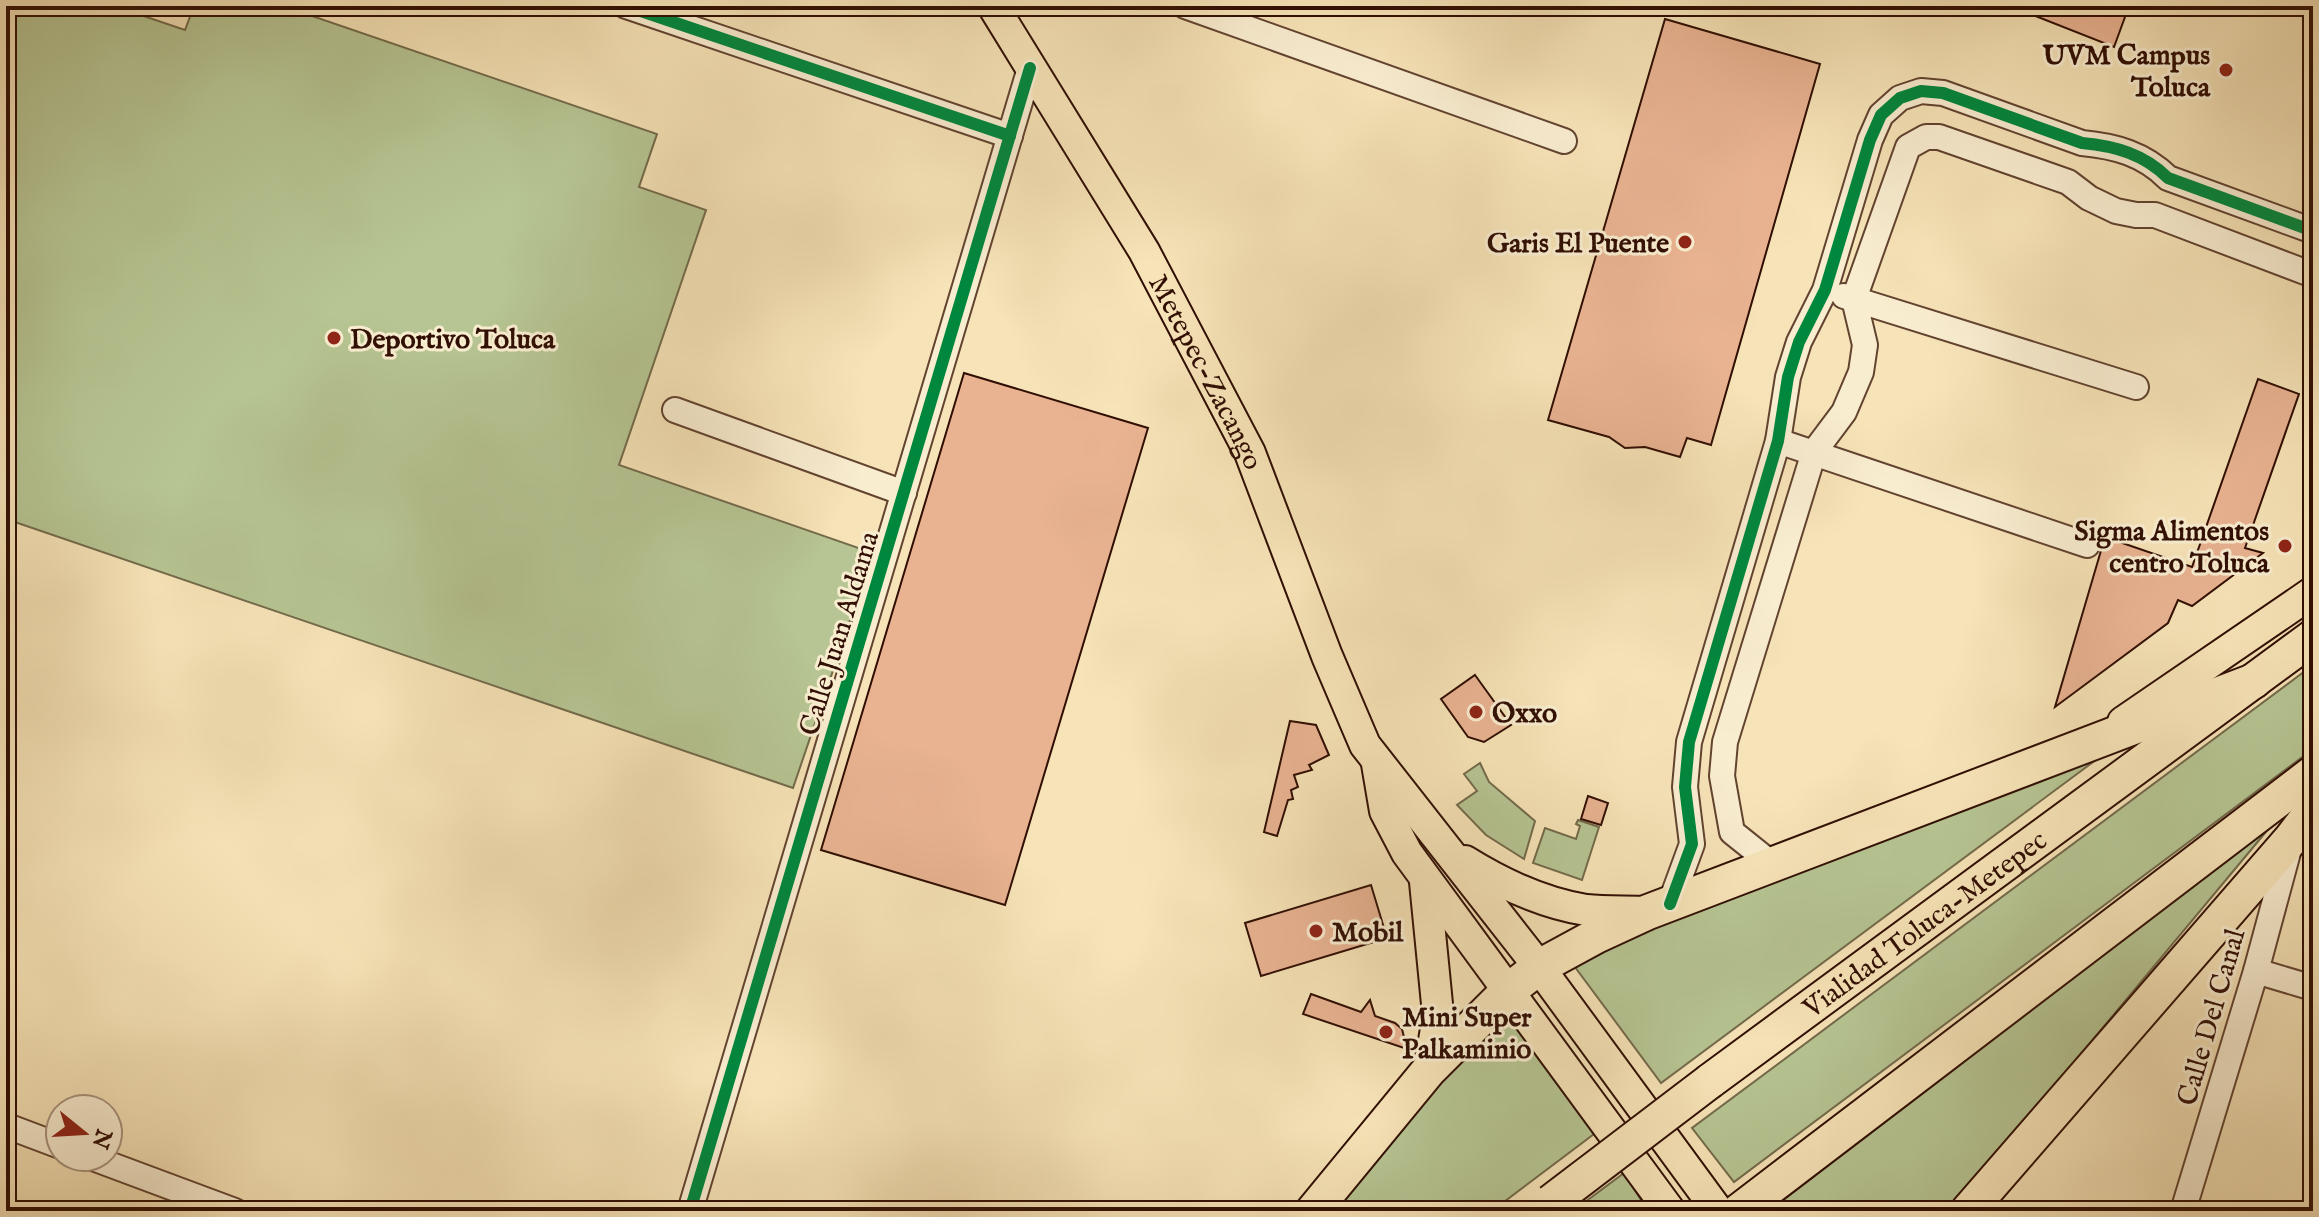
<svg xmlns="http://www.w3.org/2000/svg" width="2319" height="1217" viewBox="0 0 2319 1217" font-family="'IM FELL English',serif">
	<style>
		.green { fill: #b6c593; stroke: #736a4b; stroke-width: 2 }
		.building { fill: #e9b392; stroke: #300e03; stroke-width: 2 }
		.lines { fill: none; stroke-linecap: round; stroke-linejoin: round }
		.minor-casing { stroke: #624330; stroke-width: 28 }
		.major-casing { stroke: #300e03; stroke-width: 34 }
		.highway-casing { stroke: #300e03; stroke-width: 38 }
		.minor { stroke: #f9edd0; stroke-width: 24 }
		.major { stroke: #f6e3b7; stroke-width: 30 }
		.highway { stroke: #f6e3b7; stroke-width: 34 }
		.highway-bridge-casing { stroke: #300e03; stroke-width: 38; stroke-linecap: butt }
		.highway-bridge { stroke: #f6e3b7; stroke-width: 34 }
		.cycleway-casing { stroke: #f9edd0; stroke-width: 17 }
		.cycleway { stroke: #00873e; stroke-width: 12 }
		.poi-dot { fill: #8f2418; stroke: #f9edd0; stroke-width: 3 }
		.labels { text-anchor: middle; stroke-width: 6; stroke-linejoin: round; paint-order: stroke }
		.poi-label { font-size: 28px; font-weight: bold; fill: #300e03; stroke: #f9edd0; text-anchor: start }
		.street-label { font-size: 28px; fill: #300e03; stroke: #f9edd0 }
	</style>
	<rect width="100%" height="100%" fill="#f6e3b7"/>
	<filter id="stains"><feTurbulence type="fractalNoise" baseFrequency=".0025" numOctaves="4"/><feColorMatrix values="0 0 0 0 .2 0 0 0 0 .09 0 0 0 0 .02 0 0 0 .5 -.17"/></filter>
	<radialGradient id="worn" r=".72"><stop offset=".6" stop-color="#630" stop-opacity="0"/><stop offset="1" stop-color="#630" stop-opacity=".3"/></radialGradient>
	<!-- green -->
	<g class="green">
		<path d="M6,6H114L185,30L194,6H283L657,134L639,187L706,210L619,465L873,553L793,788L6,519Z"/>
		<path d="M2313,665V749L1734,1182L1692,1128Z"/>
		<path d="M2120,742L1661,1083L1572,963L1593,949Z"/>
		<path d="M1480,763L1489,782L1535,821L1524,859L1486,835L1457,805L1477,791L1464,774Z"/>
		<path d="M1578,820L1599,827L1582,880L1533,863L1545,828L1576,839L1580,826L1576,824Z"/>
		<path d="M2270,827L1950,1211H1760Z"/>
		<path d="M1516,1015L1594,1134L1492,1211H1335L1467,1049L1490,1028Z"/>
		<path d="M1624,1173L1648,1211H1573Z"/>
	</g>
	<!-- building -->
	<g class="building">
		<path d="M2010,6H2129L2114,47Z"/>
		<path d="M1665,19L1820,64L1711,445L1687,438L1680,457L1645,447L1625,448L1609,437L1548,420Z"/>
		<path d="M964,373L1148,428L1005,905L821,850Z"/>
		<path d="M2258,379L2299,394L2245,548L2263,553L2192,606L2178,600L2168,623L2055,707L2105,537L2192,567Z"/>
		<path d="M1475,675L1511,725L1484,742L1468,737L1441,699Z"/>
		<path d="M1290,721L1316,725L1329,755L1309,765L1312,770L1294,775L1298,787L1291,790L1293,799L1288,800L1277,836L1264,832Z"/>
		<path d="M1588,796L1608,803L1601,825L1581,819Z"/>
		<path d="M1371,885L1387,938L1261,976L1245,923Z"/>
		<path d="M1311,994L1361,1012L1370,1000L1375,1016L1395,1023L1402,1029L1407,1049L1303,1014Z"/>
	</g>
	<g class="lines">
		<defs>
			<g id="minor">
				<path d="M626,6L1010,136"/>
				<path d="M1185,6L1564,141"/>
				<path d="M1844,296L2136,387"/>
				<path d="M675,410L904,493"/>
				<path d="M1778,441L2087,545"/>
				<path d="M1772,864L1732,832L1722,776L1725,742L1814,452L1844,412L1861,372L1865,345L1854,299L1908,147L1926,137H1939L2068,182L2089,198L2116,211L2136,215H2155L2313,275"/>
				<path d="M1670,904L1692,844L1685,787L1689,742L1778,441L1788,377L1799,342L1825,290L1870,140L1881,115L1900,98L1921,91L1943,93L2082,143C2115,146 2144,154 2168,178L2313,231"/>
				<path d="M2256,971L2313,988"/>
				<path d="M7,1126L60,1146"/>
				<path d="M90,1157L235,1211"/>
				<path d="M690,1211L1030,68"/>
				<path d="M2183,1211L2256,971L2290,845"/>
			</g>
			<g id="major">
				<path id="s1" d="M993,6L1144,251L1250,453L1327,656L1365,745L1539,967L1718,1211"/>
				<path d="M2123,722L2313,592"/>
				<path d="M1377,764L1385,811L1407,853L1670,1211"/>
				<path d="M1465,861C1502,884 1542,903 1586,910C1606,912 1628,911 1648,912"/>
				<path d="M1425,882L1437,1004V1023L1429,1070"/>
			</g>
			<g id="highway">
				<path id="s2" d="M1710,1081L2313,637"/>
				<path d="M1313,1211L1429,1070L1507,992L1539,967L1596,936L1648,912L2254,681"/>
				<path d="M1739,1211L2313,773"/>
				<path d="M1968,1211L2291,839L2310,814L2313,806"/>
			</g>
		</defs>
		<!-- minor casing -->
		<use href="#minor" class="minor-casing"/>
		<!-- major casing -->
		<use href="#major" class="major-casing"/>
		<!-- highway casing -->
		<use href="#highway" class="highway-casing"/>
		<!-- minor -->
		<use href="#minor" class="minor"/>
		<!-- major -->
		<use href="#major" class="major"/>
		<!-- highway -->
		<use href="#highway" class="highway"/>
		<defs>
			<path id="highway-bridge" d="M1551,1202L1710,1081"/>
		</defs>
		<!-- highway-bridge casing -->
		<use href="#highway-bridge" class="highway-bridge-casing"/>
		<!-- highway-bridge -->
		<use href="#highway-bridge" class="highway-bridge"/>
		<defs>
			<g id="cycleway">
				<path d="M626,6L1010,136"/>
				<path d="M1670,904L1692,844L1685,787L1689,742L1778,441L1788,377L1799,342L1825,290L1870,140L1881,115L1900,98L1921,91L1943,93L2082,143C2115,146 2144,154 2168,178L2313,231"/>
				<path d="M690,1211L1030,68"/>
			</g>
		</defs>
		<!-- cycleway casing -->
		<use href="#cycleway" class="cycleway-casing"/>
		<!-- cycleway -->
		<use href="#cycleway" class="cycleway"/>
	</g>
	<!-- markers -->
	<g class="poi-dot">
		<circle cx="2226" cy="70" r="8"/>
		<circle cx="1685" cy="242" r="8"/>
		<circle cx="334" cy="338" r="8"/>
		<circle cx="2285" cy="546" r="8"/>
		<circle cx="1476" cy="712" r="8"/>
		<circle cx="1316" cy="931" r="8"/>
		<circle cx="1386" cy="1032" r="8"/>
	</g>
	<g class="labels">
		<!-- poi labels -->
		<g class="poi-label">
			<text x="2210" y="64" text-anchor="end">UVM Campus<tspan x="2210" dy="32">Toluca</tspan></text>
			<text x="1669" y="252" text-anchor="end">Garis El Puente</text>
			<text x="350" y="348">Deportivo Toluca</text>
			<text x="2269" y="540" text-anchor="end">Sigma Alimentos<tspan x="2269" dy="32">centro Toluca</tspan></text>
			<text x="1492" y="722">Oxxo</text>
			<text x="1332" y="941">Mobil</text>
			<text x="1402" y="1026">Mini Super<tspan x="1402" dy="32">Palkaminio</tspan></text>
		</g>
		<!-- street labels -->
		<g class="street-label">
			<text dy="10" stroke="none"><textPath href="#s1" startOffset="424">Metepec-Zacango</textPath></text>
			<text transform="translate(838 633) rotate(-73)" y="10">Calle Juan Aldama</text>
			<text dy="10" stroke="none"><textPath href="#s2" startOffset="266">Vialidad Toluca-Metepec</textPath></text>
			<text transform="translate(2210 1017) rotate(-74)" y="10">Calle Del Canal</text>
		</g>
	</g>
	<!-- margin -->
	<rect width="2319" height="1217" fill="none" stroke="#f6e3b7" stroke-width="32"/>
	<rect x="8" y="8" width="2303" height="1201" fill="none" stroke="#300e03" stroke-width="4"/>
	<rect x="16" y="16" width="2287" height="1185" fill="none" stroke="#300e03" stroke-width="2"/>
	<!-- north arrow -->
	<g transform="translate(84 1133) rotate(108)"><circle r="38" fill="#f9edd0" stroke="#a9947e" stroke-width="2"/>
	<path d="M0-6L14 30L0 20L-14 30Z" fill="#8f2418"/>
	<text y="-12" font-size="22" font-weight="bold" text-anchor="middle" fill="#300e03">N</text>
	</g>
	<rect width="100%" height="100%" filter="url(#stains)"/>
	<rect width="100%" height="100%" fill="url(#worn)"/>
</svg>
